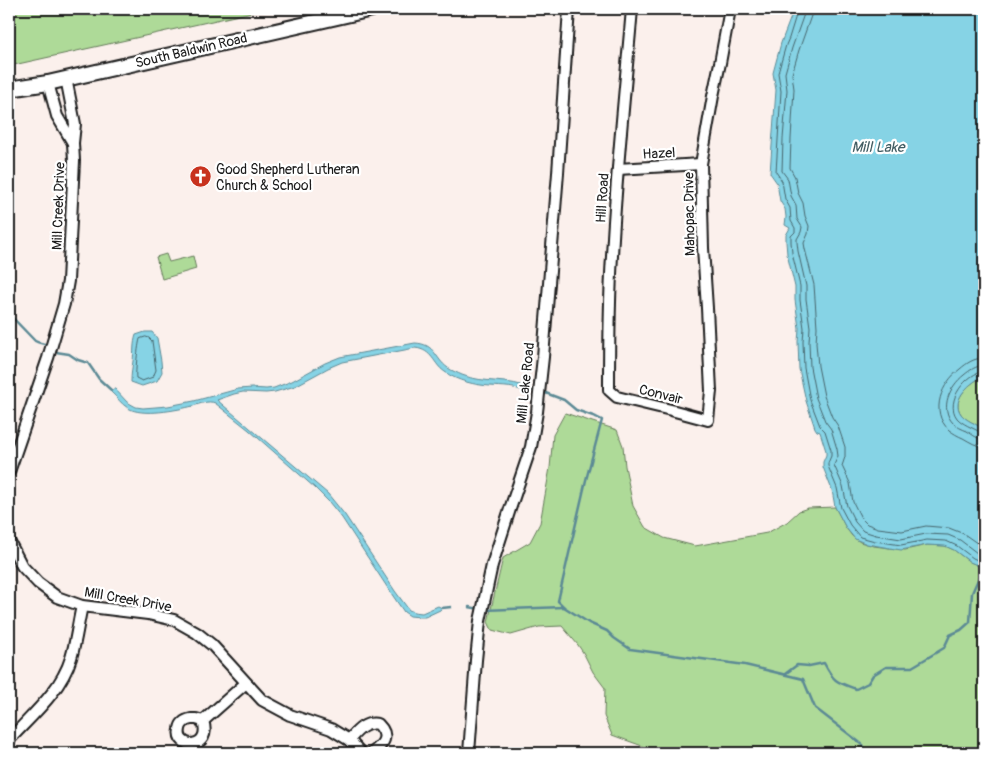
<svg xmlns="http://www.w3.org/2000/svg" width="993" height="762" viewBox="0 0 993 762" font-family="Pangolin,sans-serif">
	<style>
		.green { fill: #aeda98; stroke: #657b5a }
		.water { fill: #86d3e5; stroke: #5c8a95 }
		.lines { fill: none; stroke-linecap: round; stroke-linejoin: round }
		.shore { stroke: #46656c; stroke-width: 1 }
		.stream { stroke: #5c8a95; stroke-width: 2.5 }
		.street-casing { stroke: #1c1c1c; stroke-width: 14 }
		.secondary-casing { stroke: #1c1c1c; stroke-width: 18 }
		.street { stroke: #fff; stroke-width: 10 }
		.secondary { stroke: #fff; stroke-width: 14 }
		.labels { text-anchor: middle; stroke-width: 4.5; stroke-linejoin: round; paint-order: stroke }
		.street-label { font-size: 14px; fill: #1c1c1c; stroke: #fff }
		.poi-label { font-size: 14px; fill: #1c1c1c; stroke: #fff; text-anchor: start }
		.water-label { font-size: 15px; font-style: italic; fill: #415c62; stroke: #fff }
	</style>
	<rect width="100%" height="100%" fill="#fbf0ec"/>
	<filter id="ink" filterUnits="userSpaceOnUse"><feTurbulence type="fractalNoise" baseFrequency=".02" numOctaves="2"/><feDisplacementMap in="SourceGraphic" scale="10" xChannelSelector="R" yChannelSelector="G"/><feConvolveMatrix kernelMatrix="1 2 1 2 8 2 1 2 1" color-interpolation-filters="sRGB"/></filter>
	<g filter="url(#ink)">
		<!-- green -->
		<g class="green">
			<path d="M9,9H266L9,66Z"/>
			<path d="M166,254L169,262L193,256L196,269L162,279L156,257Z"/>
			<path d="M984,376V429C978,425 965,420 961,414C950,399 972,381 984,376Z"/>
			<path d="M565,413L617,430L623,446L625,466L633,506L645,527L664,538L695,546L734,539L767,533L787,522L799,511L808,508L835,507L846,528L852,536L860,542L874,546L905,550L927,545L945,546L954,550L970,562L984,568V753H650L645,747L612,735L604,716L605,688L593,672L584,654L578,645L562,626L539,627L511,635L492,630L488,622L503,558L530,542L540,523L550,468L553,435Z"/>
		</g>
		<!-- water -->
		<g class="water">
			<path d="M794,9H984V376C972,381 950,399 961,414C965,420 978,425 984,429V568L970,562L954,550L945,546L927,545L901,550L867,544L855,539L846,528L835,507L832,490L823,467V462L826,455V451L820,432L817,431L815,428L806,401L799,369L798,342L799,328L795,300V287L787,254L786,242V235L790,228L785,225L786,217L785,209L780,201L777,183L770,173L776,90L773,73L781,43Z"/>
			<path d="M145,332H152L157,338L161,361L162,372L157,381L142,386L131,382C131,374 132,368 133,361C134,352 133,344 136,335Z"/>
			<path d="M415,343C436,344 434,358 448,368C452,371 458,373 462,375C484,384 510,378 531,389L532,391L528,394C518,386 502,387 490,386C475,385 457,381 445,372C433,364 433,350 415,348L342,362L328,368L295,386L275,392L266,393L243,392L234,394L217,400L328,494L345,515L395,591L409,610L414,612L422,613L438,606L442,608L440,610L425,617H420L410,616L404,612L391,593L342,518L329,502L315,488L249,430L215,403C208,400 200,404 193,406C177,410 142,417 128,408C121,404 117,397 111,392L113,389H115L127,402L136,407L143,408L168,406L194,401L238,389L252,388L266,389L274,388L292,381L325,363L340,357Z"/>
		</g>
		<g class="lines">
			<!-- shore -->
			<g class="shore">
				<path d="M798,9L789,38L786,45L778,73L781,91L776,172L782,181L785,199L790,208L791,221L795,228V232L791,236V242L792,253L800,286V300L804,328L803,342L804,368L810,400L820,426L825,431L831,450V456L828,463V466L837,488L841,508L850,525L860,537L875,541L901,545L927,540L946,541L957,546L973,558L984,563"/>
				<path d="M804,9V14L792,48L785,73L787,90L783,139L782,171L788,179L791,196L796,205L797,219L802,227L801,232L797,239V242L798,251L806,286V299L810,327L809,342L810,367L816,398L825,421L831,429L837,449L838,456L834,465L843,486L847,506L855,522L863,531L876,535L901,539L926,534L948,535L960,540L977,553L984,556"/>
				<path d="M812,9L811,16L799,50L792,74L794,89L791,139L790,168L795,177L798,193L803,203L805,216L809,226L808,234L804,243L805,249L814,285L817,327L816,343L818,366L824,396L832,417L838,426L845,447V457L842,466L850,483L853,502L861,518L867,524L878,528L902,531L926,526L949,528L964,534L984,548"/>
				<path d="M146,337L149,338L152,341L156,370L153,377L142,381L136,378C135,373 138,345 140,339Z"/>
				<path d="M984,358C974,358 967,363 960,369C942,383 929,411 949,430C953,433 958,436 963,438C970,442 976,446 984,447"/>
				<path d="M984,365C976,366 970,370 964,375C950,386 939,408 953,423C957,427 962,429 967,431C973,435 977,439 984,439"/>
				<path d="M984,371C967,373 944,401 957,418C962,424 973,428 980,432L984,433"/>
			</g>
			<!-- stream -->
			<g class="stream">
				<path d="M9,314L35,341C40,344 45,343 50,346"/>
				<path d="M54,350L56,352L69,354L78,360L88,363L99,379L111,390"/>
				<path d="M543,392L564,400L576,410L596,417L602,420L586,480L558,601L564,607L589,623L607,631L614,638L630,649L745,665L803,679L815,708L863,745L866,753"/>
				<path d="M469,607L480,609"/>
				<path d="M442,608L451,607"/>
				<path d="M485,610L564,607"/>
				<path d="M785,674L797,665L809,666L824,663C834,682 836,682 856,689L868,683L873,675L886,667H912L944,648L950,635L961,630L970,622L972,593L983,568"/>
			</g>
			<defs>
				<g id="street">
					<path d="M632,9C625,91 616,174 612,256C609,301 609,345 609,390L617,397L671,410L708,420L711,391L707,308L703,248L701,164L713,96L720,63L730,9"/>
					<path d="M48,83L57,116L73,143"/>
					<path d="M618,169L701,164"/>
					<path d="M9,472L48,358L64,304L68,281L74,161L73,143L75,124L66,78"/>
					<path d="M9,541L22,566L38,583L57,597L82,606L148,614L174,620L197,633L212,645L262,700L290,715L331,729L349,740L361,753"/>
					<path d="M191,719H196L203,721C213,750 175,750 180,729C181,722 186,720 191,719Z"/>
					<path d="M203,721L246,683"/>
					<path d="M9,740C31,716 61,691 71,658C76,642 78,623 82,606"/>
					<path d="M349,740C357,731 365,721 378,724C390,736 384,744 372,753"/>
					<path d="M469,753L476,660L480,621L492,565L510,509L531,447L537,412L543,357L558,173L569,9"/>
				</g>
				<path id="secondary" d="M9,89L48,83L372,9"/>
			</defs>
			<!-- street casing -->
			<use href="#street" class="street-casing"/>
			<!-- secondary casing -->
			<use href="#secondary" class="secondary-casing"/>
			<!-- street -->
			<use href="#street" class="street"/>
			<!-- secondary -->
			<use href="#secondary" class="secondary"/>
		</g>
	</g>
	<!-- icons -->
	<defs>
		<symbol id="church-disc" viewBox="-11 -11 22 22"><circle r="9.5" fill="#c8321e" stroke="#fff"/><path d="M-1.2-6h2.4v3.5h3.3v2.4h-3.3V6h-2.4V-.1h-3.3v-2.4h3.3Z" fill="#fff"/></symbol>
	</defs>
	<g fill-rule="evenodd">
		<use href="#church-disc" x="188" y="164" width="25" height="25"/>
	</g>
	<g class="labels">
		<!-- street labels -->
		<g class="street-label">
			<text transform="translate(191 50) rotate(-13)" y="5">South Baldwin Road</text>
			<text transform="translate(659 153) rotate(-3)" y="5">Hazel</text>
			<text transform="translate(602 198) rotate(-86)" y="5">Hill Road</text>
			<text transform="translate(58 206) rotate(-88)" y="5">Mill Creek Drive</text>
			<text transform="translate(689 214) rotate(-91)" y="5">Mahopac Drive</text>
			<text transform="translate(525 383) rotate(-84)" y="5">Mill Lake Road</text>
			<text transform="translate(661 394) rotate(14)" y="5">Convair</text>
			<text transform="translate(128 599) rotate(10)" y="5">Mill Creek Drive</text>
		</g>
		<!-- poi labels -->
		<g class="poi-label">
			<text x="216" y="174">Good Shepherd Lutheran<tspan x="216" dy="16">Church &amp; School</tspan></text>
		</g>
		<!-- water labels -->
		<g class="water-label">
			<text x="878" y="152">Mill Lake</text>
		</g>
	</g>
	<!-- margin -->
	<rect width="993" height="762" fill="none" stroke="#fff" stroke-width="30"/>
	<rect x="15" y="15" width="963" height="732" fill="none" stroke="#1c1c1c" stroke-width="2" filter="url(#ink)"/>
</svg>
